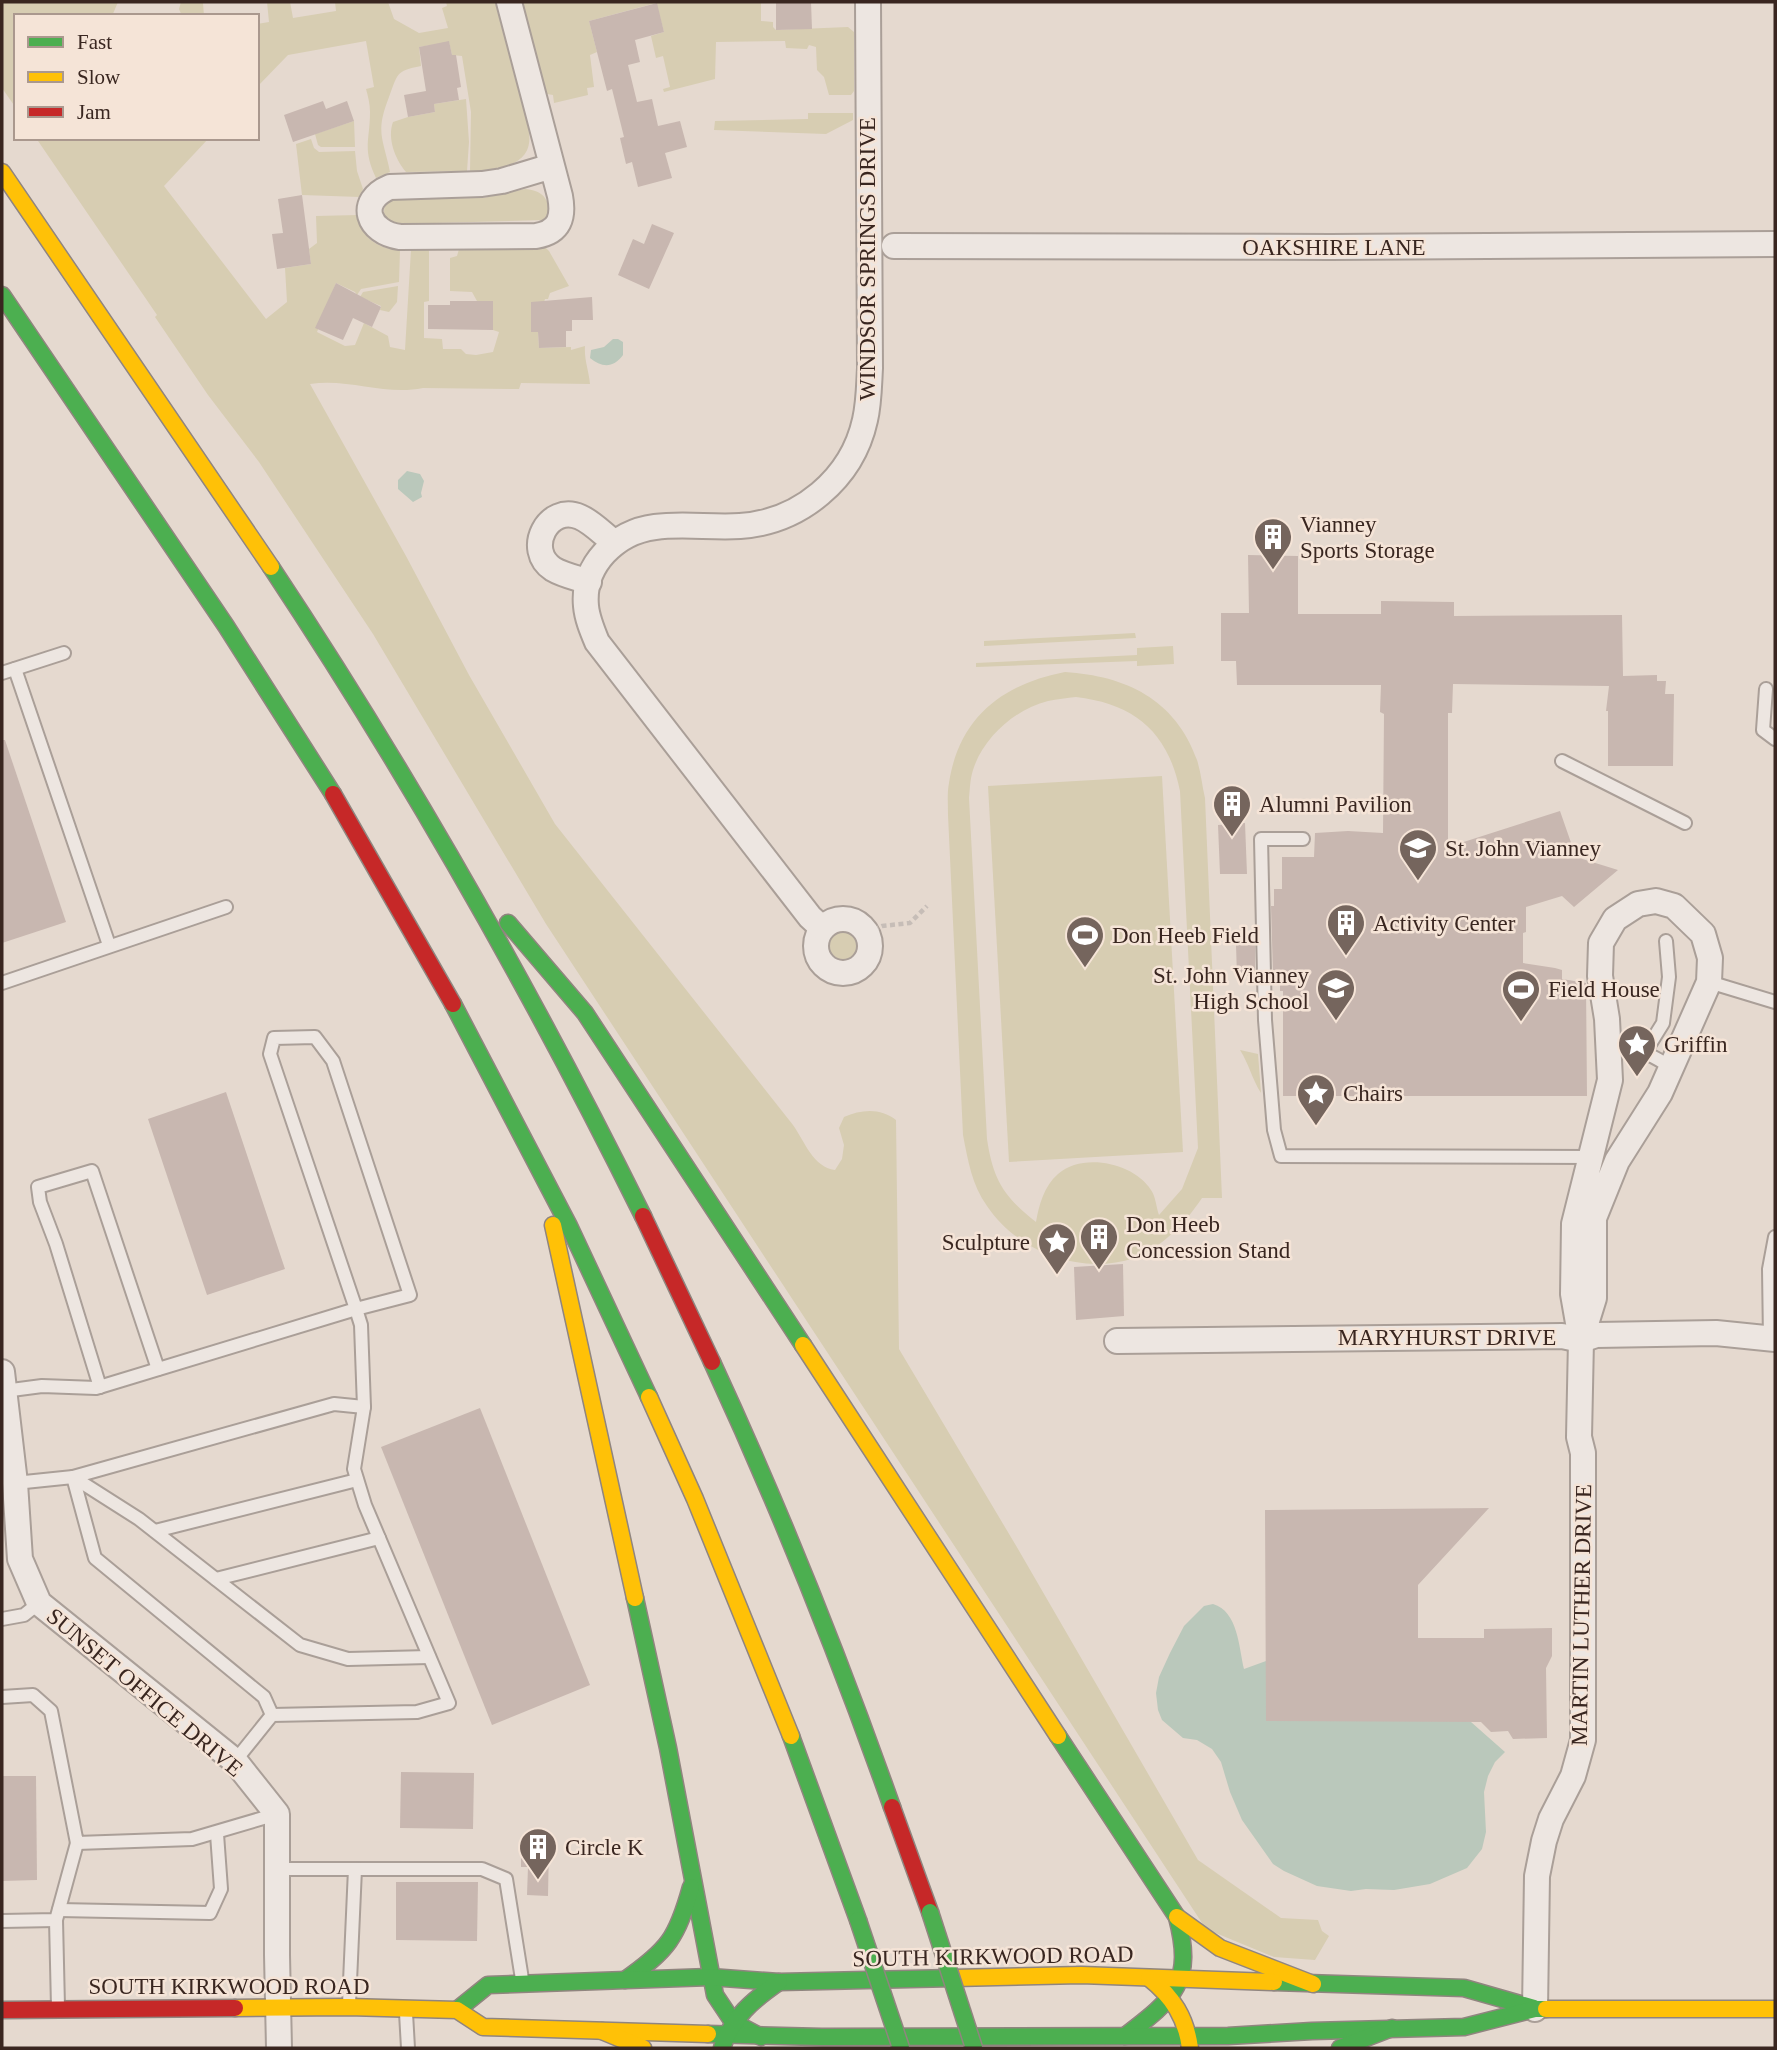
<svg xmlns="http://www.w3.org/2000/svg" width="1777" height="2050" viewBox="0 0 1777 2050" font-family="Georgia,serif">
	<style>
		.green { fill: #d7cdb2; fill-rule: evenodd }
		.water { fill: #bac8bb }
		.building { fill: #c8b7b0 }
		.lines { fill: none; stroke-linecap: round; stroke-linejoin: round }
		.lane-casing { stroke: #aa9f98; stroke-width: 16 }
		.street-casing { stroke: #aa9f98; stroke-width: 28 }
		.fast-casing { stroke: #90857f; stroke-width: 19 }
		.slow-casing { stroke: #90857f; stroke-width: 19 }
		.jam-casing { stroke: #90857f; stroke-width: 19 }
		.path { stroke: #c6bdb7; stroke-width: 4.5; stroke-dasharray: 5 3.5; stroke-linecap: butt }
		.lane { stroke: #ede6e1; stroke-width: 12 }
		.street { stroke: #ede6e1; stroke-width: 24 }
		.fast { stroke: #4caf50; stroke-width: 16 }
		.slow { stroke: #ffc107; stroke-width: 16 }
		.jam { stroke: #c62828; stroke-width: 16 }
		.fast-bridge-casing { stroke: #90857f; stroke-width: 19; stroke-linecap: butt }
		.fast-bridge { stroke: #4caf50; stroke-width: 16 }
		.labels { text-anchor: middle; stroke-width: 5; stroke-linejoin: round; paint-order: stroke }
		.street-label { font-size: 23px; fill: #392620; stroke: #f5e4d7 }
		.poi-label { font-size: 23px; fill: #392620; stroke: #f5e4d7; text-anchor: start }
	</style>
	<rect width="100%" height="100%" fill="#e5d9cf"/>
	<!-- green -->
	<g class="green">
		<path d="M2,2H118L112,16H16V108L2,88Z"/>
		<path d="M181,2H205L203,3L204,16H182L179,9Z"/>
		<path d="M267,2H290L293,18L336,11L335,2H388L394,19L419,33L448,28L442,8L447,6L446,2H495L528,127C537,167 500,168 470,172L471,112L462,56L452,55L449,42L419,47L421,66C395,71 398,74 389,97C375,133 383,137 390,172L376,178C362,148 370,141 370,112C370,104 368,96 366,89L374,87L366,41L288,55L257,87V24L269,22Z"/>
		<path d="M522,2H761V21L773,22V27L776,30L848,27L854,32V91L851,95H829L824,77L817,70L816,47L809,45L807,49L786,48L785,41L716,42L715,79L664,92L663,89L670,87L663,56L656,58L651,36L664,32L656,3L589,21L597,52L590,55L594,87L587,88L588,95L554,103L553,95L547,94Z"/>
		<path d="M466,99L469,142L467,171L406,172C395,159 387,138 393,122L408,117L435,112L434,104Z"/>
		<path d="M808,113H853V120L826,134L714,130L715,121L808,119Z"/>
		<path d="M354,121L355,147H321L318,145L315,134Z"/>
		<path d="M36,138H209L164,186L266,319L287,302L285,268L311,264L309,249L317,243L316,216L358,215C361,238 378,249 400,250L399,282L361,289L357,295L355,292L336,283L317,332L345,346L355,345L364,323L388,336L390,347L405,350L411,250H429V301L424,302V338L442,339L443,349H461L466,354L476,355L493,352L499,332L493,330L472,292L450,291V258L457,256L459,249L546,248L549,251L569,286L550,293L548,299H545L544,302H531V332H538L539,348L571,347V350L585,346C584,360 589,371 590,384L521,383L519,389L423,388C385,396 349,378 310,384L406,556L469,675L555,824L793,1125C805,1142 813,1167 835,1170L842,1159L844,1145L839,1128L844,1117C862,1109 881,1108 896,1120L899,1349L1018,1549L1198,1860L1281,1918L1318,1920L1322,1931L1329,1936L1315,1960L1274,1957L1206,1929L546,924L373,634L259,462L208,395L155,317L157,315Z"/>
		<path d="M311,139L314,148L319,152L355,151L357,171L363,189L360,197L302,195L296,144Z"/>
		<path d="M525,189C540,190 549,197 549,212L544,220L396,224C386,221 382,216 385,205L392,199L483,198Z"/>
		<path d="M398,286L397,302L389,312L380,310L381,306L360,297L363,292Z"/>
		<path d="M1135,633L1136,638L984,646V641Z"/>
		<path d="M1173,646L1174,664L1137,666V661L976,667V663L1137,655V648Z"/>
		<path d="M1065,672C1126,676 1175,699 1197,760C1201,772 1202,786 1205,798L1222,1198H1202C1185,1223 1163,1247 1134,1258C1081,1276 1018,1252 987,1206C972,1185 968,1161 963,1135L948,815C948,805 947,793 949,783C959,717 1003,684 1065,672ZM1076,697C1135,704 1168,732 1180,791L1198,1148L1182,1189L1159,1215C1156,1207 1156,1197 1151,1190C1134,1163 1083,1152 1058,1174C1044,1186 1039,1205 1036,1222C1003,1196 993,1179 987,1139L969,798C970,789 970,779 973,770C983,738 1015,709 1048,701C1057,699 1067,698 1076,697Z"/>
		<path d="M1162,776L1183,1152L1009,1162L988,786Z"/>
		<circle cx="843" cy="945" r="17"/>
		<path d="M1240,1050L1258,1054L1261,1093C1252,1079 1249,1064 1240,1050Z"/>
	</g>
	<!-- water -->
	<g class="water">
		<path d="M613,339H618L623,342V355C613,369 601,367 590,358L591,350L604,347Z"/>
		<path d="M407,471L420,474L424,481L421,493L422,497L413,502L398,489V480Z"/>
		<path d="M1213,1604C1238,1611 1239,1648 1244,1669L1266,1661L1471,1722L1505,1752L1495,1762L1488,1776L1484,1792L1486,1832L1482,1849L1467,1868L1430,1884L1394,1890L1366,1889L1351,1891L1317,1886L1284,1871L1273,1864L1242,1820L1230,1792L1221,1762L1212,1749L1197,1740L1183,1738L1162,1720L1158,1710L1156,1693L1159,1677L1170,1653L1184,1626L1204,1606Z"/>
	</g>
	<!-- building -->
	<g class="building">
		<path d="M776,2H811L812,29L776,30Z"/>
		<path d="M657,3L664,32L635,40L640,62L628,65L637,102L652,99L658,126L680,121L687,147L665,153L672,178L638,187L632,162L626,164L620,138L624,137L612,89L607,91L589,21Z"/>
		<path d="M449,41L452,55H456L461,87L457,88L459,100L434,104L435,112L408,117L404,95L426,91L419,47Z"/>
		<path d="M323,101L326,109L347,101L354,121L293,142L284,115Z"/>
		<path d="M302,195L311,264L277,269L272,234L283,233L278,199Z"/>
		<path d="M652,224L674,233L649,289L618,275L633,239L644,244Z"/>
		<path d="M336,283L381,307L372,327L353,318L343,340L315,328Z"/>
		<path d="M592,297L593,320H572V331H566V347L539,348L538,332H531V302Z"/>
		<path d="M450,301H493V330L428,329V305H450Z"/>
		<path d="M1248,555L1298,556V614H1381V601L1454,602V616L1622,615L1623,676L1657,675V681H1666L1665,694H1674L1673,766H1608V711H1606L1609,686L1453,684L1452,713H1448V847L1560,811L1576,857L1618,870L1574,907L1562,896L1526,907V932L1523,933V963L1555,968L1562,970V979L1586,983L1587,1096H1283V991H1280V974H1273L1271,906H1274V889H1282V857H1314L1315,833L1348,831L1383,833L1384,714L1380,712L1381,685H1237L1236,661H1221V613H1249Z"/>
		<path d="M2,740H5L66,922L2,943Z"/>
		<path d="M1245,823L1247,874H1220L1218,825Z"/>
		<path d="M1255,943V975L1237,977L1236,945Z"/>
		<path d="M226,1092L285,1269L207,1295L148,1119Z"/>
		<path d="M1123,1264L1124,1316L1076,1320L1074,1267Z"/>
		<path d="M480,1408L590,1685L492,1725L381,1447Z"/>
		<path d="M1489,1508L1418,1585V1638H1484V1629L1552,1628V1656L1546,1668L1547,1738L1513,1739L1508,1731L1491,1732L1481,1722L1266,1721L1265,1510Z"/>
		<path d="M401,1772L474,1773L473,1829L400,1828Z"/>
		<path d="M2,1776H36L37,1880L2,1881Z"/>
		<path d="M521,1844L549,1845L548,1896L527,1895L528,1867H521Z"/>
		<path d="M396,1882H478L477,1941L396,1940Z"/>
	</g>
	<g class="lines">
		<defs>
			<g id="lane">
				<path d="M15,669L109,945"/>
				<path d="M2,673L64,653"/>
				<path d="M1766,689L1763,730L1775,739"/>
				<path d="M1562,761L1685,823"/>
				<path d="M1303,839H1261L1265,1020L1274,1130L1281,1156L1592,1157"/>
				<path d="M1709,982L1775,1002"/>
				<path d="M2,983L226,907"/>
				<path d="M1609,1047C1636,1045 1649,1054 1671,1067"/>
				<path d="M1645,1052L1663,1023L1669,977L1666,941"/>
				<path d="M1770,1339L1769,1269L1775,1237"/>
				<path d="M100,1387L56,1244L40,1202L38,1187L92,1171L158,1369"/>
				<path d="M4,1391L42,1386L96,1388L356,1309L410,1295L333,1061L315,1037L274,1038L270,1054L356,1309L361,1325L364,1407L354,1469L365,1505L449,1703L417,1712L272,1715L235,1761"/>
				<path d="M73,1477L139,1519L300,1645L348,1659L429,1657"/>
				<path d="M73,1477L95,1558L264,1697L272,1715"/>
				<path d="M15,1483L73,1477L334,1404L364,1407"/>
				<path d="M155,1531L357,1480"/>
				<path d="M216,1579L379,1538"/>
				<path d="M2,1619L24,1615L39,1603"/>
				<path d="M2,1697L33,1695L51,1711L77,1843L192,1839L277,1814"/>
				<path d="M277,1869H482L506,1879L522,1979"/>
				<path d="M59,1910L210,1913L221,1889L217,1834"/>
				<path d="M56,1920L58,2007"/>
				<path d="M2,1921L56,1920L77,1843"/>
				<path d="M349,2004L355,1869"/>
				<path d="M406,2013L408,2048"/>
			</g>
			<g id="street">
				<path d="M509,2L560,196C564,217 560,232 536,236L400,237C368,233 356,201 390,187L482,184L502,181L552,166"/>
				<path d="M894,246L1331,247L1775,244"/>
				<path d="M589,582C577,578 563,575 553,569C524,550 548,503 580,517C592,522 604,535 615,543"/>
				<circle cx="843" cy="946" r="27"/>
				<path d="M822,928L810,917L597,642C592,630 587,618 586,606C582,565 616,532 655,527C683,523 712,528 740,526C800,522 852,479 865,420C869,403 869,385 870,368L868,2"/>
				<path d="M1117,1341L1562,1336L1581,1340L1596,1335L1716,1333L1775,1339"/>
				<path d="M2,1372L15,1483L20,1559L39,1603L235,1761L277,1814V1955L279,2048"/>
				<path d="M1535,2009L1537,1876L1544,1841L1551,1819L1573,1776L1583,1740V1453L1579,1437L1581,1340L1573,1294L1574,1224L1610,1080L1607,1019L1600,976L1601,943L1615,919L1638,904L1656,901L1674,906L1703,934L1710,958L1709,982L1660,1093L1617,1161L1594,1218V1298L1581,1340"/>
			</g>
			<g id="fast">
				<path d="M2,295L226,626L333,794"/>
				<path d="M271,567C409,775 532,992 643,1216"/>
				<path d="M508,923L585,1013L803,1345"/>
				<path d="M453,1004L569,1226L649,1397"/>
				<path d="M712,1362C779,1507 839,1657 892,1807"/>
				<path d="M635,1598L668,1748L715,1995L733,2022L761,2037"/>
				<path d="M791,1736L858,1920"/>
				<path d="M1058,1736L1177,1917C1194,1982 1175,1998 1125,2036"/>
				<path d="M625,1980C668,1950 677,1938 691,1887"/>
				<path d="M1274,1982L1464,1988L1534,2008"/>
				<path d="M457,2010L488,1985L710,1977L779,1982L954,1978"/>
				<path d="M708,2034L822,2037L1228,2036L1312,2031L1464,2027L1535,2009H1546"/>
				<path d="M722,2048C732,2017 753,2000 779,1982"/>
				<path d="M1340,2048L1392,2028"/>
			</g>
			<g id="slow">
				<path d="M2,172L271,567"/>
				<path d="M553,1225L635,1598"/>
				<path d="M803,1345L1058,1736"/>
				<path d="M649,1397L695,1499L791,1736"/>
				<path d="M1177,1917L1220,1948L1313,1984"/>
				<path d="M954,1978L1081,1975L1274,1982"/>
				<path d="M1149,1978C1173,1997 1186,2018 1190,2048"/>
				<path d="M235,2008L348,2007L457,2010L483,2027L708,2034"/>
				<path d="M1546,2009H1775"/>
				<path d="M602,2031L643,2048"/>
			</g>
			<g id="jam">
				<path d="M333,794L453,1004"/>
				<path d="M643,1216L712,1362"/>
				<path d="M892,1807L930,1912"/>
				<path d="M2,2010L235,2008"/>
			</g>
		</defs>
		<!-- lane casing -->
		<use href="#lane" class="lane-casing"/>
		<!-- street casing -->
		<use href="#street" class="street-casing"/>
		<!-- fast casing -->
		<use href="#fast" class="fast-casing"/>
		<!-- slow casing -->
		<use href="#slow" class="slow-casing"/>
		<!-- jam casing -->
		<use href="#jam" class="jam-casing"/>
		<!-- path -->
		<path class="path" d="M866,933L882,926L910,923L927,906"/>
		<!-- lane -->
		<use href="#lane" class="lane"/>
		<!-- street -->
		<use href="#street" class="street"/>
		<!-- fast -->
		<use href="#fast" class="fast"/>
		<!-- slow -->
		<use href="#slow" class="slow"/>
		<!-- jam -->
		<use href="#jam" class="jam"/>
		<defs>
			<g id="fast-bridge">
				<path d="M930,1912L974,2048"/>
				<path d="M858,1920L901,2048"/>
			</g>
		</defs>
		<!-- fast-bridge casing -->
		<use href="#fast-bridge" class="fast-bridge-casing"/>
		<!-- fast-bridge -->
		<use href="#fast-bridge" class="fast-bridge"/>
	</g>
	<!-- icons -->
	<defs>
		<symbol id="building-pin" viewBox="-11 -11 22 30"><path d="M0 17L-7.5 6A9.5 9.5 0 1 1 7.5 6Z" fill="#75655d" stroke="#f5e4d7"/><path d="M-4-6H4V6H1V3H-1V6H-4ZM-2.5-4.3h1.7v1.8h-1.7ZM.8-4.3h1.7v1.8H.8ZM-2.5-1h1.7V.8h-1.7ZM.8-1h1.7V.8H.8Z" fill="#fff"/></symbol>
		<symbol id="school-pin" viewBox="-11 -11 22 30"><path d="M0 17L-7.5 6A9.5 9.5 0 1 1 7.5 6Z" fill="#75655d" stroke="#f5e4d7"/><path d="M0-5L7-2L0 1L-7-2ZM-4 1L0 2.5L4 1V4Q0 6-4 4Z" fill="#fff"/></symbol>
		<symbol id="stadium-pin" viewBox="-11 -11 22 30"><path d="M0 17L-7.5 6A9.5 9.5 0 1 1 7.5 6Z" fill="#75655d" stroke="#f5e4d7"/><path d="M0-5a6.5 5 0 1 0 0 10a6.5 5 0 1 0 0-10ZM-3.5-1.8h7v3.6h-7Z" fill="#fff"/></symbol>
		<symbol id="sight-pin" viewBox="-11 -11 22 30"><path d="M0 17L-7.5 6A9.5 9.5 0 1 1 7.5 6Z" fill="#75655d" stroke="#f5e4d7"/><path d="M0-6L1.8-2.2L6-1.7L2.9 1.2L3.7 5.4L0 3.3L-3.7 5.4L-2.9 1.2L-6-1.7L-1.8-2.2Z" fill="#fff"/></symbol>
	</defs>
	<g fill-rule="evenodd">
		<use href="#building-pin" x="1251" y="515" width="44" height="60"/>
		<use href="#building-pin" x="1210" y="782" width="44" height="60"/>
		<use href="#school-pin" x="1396" y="826" width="44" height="60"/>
		<use href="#building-pin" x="1324" y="901" width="44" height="60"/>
		<use href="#stadium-pin" x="1063" y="913" width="44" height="60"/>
		<use href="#school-pin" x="1314" y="966" width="44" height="60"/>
		<use href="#stadium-pin" x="1499" y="967" width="44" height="60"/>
		<use href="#sight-pin" x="1615" y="1022" width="44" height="60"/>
		<use href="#sight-pin" x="1294" y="1071" width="44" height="60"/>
		<use href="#building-pin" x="1077" y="1215" width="44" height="60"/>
		<use href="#sight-pin" x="1035" y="1220" width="44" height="60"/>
		<use href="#building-pin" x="516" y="1825" width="44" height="60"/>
	</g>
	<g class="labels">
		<!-- street labels -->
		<g class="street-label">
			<text x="1334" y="255">OAKSHIRE LANE</text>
			<text transform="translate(867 259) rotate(-90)" y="8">WINDSOR SPRINGS DRIVE</text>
			<text x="1447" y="1345">MARYHURST DRIVE</text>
			<text transform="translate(1581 1615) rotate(-89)" y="8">MARTIN LUTHER DRIVE</text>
			<text transform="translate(145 1692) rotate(40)" y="8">SUNSET OFFICE DRIVE</text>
			<text transform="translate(993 1956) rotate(-1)" y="8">SOUTH KIRKWOOD ROAD</text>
			<text x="229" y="1994">SOUTH KIRKWOOD ROAD</text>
		</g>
		<!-- poi labels -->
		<g class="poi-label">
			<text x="1300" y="532">Vianney<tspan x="1300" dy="26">Sports Storage</tspan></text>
			<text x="1259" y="812">Alumni Pavilion</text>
			<text x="1445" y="856">St. John Vianney</text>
			<text x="1373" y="931">Activity Center</text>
			<text x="1112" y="943">Don Heeb Field</text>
			<text x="1309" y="983" text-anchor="end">St. John Vianney<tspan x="1309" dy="26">High School</tspan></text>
			<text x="1548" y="997">Field House</text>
			<text x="1664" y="1052">Griffin</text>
			<text x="1343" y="1101">Chairs</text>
			<text x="1126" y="1232">Don Heeb<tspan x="1126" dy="26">Concession Stand</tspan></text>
			<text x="1030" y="1250" text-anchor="end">Sculpture</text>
			<text x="565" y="1855">Circle K</text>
		</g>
	</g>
	<!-- border -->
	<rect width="1777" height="2050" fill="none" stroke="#392620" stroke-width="7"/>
	<!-- legend -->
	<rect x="14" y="14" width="245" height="126" fill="#f5e4d7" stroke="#aa988e" stroke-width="2"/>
	<rect x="28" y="37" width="35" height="10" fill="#4caf50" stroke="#aa988e" stroke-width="2"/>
	<text x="77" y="49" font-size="21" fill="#392620">Fast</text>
	<rect x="28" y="72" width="35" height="10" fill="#ffc107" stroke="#aa988e" stroke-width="2"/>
	<text x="77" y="84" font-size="21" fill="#392620">Slow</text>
	<rect x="28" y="107" width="35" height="10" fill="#c62828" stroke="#aa988e" stroke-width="2"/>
	<text x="77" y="119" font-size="21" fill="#392620">Jam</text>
</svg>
